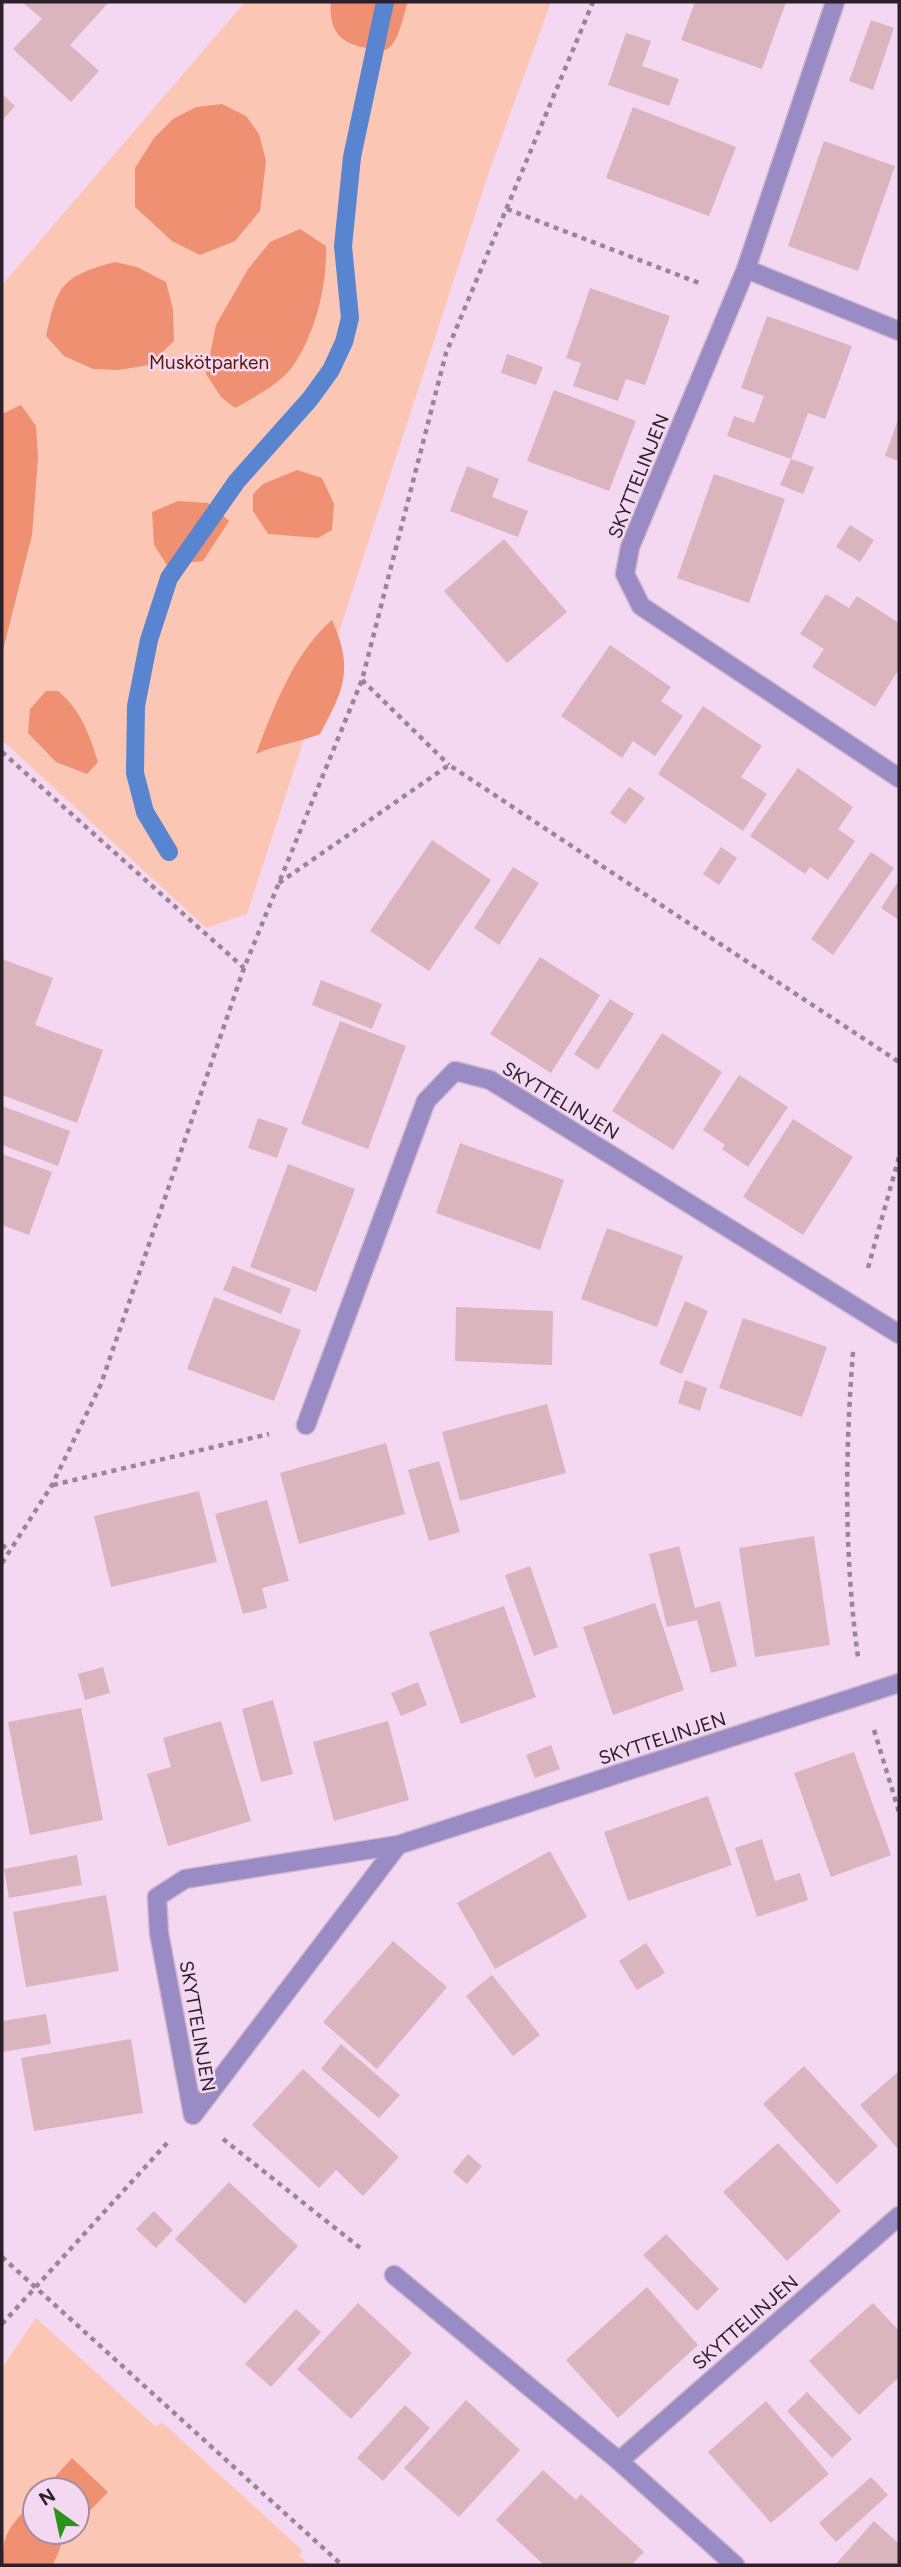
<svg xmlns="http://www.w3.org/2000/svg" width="901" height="2567" viewBox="0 0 901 2567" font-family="Figtree,sans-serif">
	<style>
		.green { fill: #fcc6b5; fill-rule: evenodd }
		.forest { fill: #ef9072 }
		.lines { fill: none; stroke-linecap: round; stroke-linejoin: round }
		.stream { stroke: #5984cf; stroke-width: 18 }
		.building { fill: #dab5bd }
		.minor-casing { stroke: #d0b7cd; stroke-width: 21 }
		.path { stroke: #998597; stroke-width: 4.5; stroke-dasharray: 5 5; stroke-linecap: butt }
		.minor { stroke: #998bc3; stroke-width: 18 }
		.labels { text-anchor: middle; stroke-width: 5; stroke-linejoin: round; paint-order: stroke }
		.park-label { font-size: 19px; fill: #561b07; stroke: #f4d8f1 }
		.street-label { font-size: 19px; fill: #2b212a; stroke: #f4d8f1 }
	</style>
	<rect width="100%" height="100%" fill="#f4d8f1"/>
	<!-- green -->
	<g class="green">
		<path d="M245,2H551L490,169L247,914L206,928L2,740V285Z"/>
		<path d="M36,2318L155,2426L163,2423L303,2551L298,2555L309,2565H2V2368ZM35,2490H77V2532H35Z"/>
	</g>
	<!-- forest -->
	<g class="forest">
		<path d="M331,2H408C403,15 400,38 390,47C385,52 380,50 375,49C344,46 328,35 331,2Z"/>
		<path d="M222,104L246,116L259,134L266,161L260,211L235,241L200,255L172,241L135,207V168L154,138L173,119L196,107Z"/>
		<path d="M300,229L326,246C327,286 316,332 293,366C280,384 253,398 235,408L221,397L206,374L216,325L248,269L270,242Z"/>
		<path d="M115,262L137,267L166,282L173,309L174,341L149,365L119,370L93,369L64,356L46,336C57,284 63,276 115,262Z"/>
		<path d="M21,405L36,426L38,458L32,535L2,654V414Z"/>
		<path d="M297,470L322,478L334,504L332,530L318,538L268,534L253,511V494L263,484Z"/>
		<path d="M178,501L208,503L229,521L203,561L167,565L154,545L152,512Z"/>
		<path d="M332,620C354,669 344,690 320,734C298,743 277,744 256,754C274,707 293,654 332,620Z"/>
		<path d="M46,691H58C81,710 89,734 98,762L87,774L56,762L28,733L30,709Z"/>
		<path d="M72,2458L108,2492L77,2524V2490H43Z"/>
		<path d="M35,2499V2532H69C60,2541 60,2554 52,2565H2C2,2530 13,2524 35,2499Z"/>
	</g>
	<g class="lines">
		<!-- stream -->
		<path class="stream" d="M169,852L145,812L135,773L136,706L149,640L169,578L237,481L310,399L331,370L344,342L350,318L343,246L352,157L385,2"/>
	</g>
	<!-- building -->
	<g class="building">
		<path d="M22,2H109L70,45L99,71L71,102L13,49L42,19Z"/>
		<path d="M695,2H786L762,69L681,40Z"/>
		<path d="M871,20L894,28L873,90L849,81Z"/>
		<path d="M626,33L651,41L642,66L679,79L669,106L608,85Z"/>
		<path d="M2,94L15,106L2,121Z"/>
		<path d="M633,107L736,147L709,216L606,178Z"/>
		<path d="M824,141L895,166L858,271L788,246Z"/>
		<path d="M590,288L670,316L645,385L626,379L618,401L573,386L581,363L566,358Z"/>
		<path d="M767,316L852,346L825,419L808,413L791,459L727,436L734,416L754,423L764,396L741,388Z"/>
		<path d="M507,354L543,367L536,385L501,373Z"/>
		<path d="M554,390L636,421L609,491L527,461Z"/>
		<path d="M899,417V461L885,456Z"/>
		<path d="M791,459L814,467L803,494L780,485Z"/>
		<path d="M467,466L499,479L492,497L528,511L518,537L450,511Z"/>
		<path d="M714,474L785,499L749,603L677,578Z"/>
		<path d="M850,525L874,540L860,562L836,547Z"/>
		<path d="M504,539L567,612L507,663L444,591Z"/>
		<path d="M826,594L849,608L857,596L899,623V669L875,707L812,667L824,649L800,634Z"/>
		<path d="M610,645L671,687L661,701L683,716L655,756L633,741L622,758L561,716Z"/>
		<path d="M703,706L762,746L741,777L767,794L743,831L658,774Z"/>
		<path d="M798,768L853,807L838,829L855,841L828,880L810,867L805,874L750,836Z"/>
		<path d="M629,787L645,798L625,824L610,813Z"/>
		<path d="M432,840L491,880L429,971L370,931Z"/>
		<path d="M721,847L737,858L719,885L703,874Z"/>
		<path d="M871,852L894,868L833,955L811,939Z"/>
		<path d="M513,867L539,883L499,945L474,928Z"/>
		<path d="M899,880V920L881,908Z"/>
		<path d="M540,957L600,995L551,1073L490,1034Z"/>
		<path d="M2,959L53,978L35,1025L103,1050L77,1123L2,1095Z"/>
		<path d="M321,980L382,1004L372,1029L312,1005Z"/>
		<path d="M610,999L634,1014L598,1070L574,1054Z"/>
		<path d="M340,1021L406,1046L368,1149L301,1124Z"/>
		<path d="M662,1033L722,1072L673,1150L612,1111Z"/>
		<path d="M739,1075L788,1107L748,1167L722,1149L725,1145L703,1130Z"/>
		<path d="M2,1106L70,1131L58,1166L2,1145Z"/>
		<path d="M258,1118L288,1128L277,1158L248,1148Z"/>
		<path d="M793,1119L853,1157L803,1235L743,1197Z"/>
		<path d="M460,1143L564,1180L540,1250L436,1213Z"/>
		<path d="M2,1154L52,1172L29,1235L2,1225Z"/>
		<path d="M288,1164L355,1189L316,1292L250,1267Z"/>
		<path d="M607,1228L683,1256L657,1327L581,1299Z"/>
		<path d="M233,1266L291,1289L281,1314L223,1290Z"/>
		<path d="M214,1297L301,1330L274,1401L187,1369Z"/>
		<path d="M685,1301L708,1311L682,1374L659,1364Z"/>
		<path d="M456,1307L553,1311L552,1365L455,1361Z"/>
		<path d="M743,1318L827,1347L802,1417L719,1388Z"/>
		<path d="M685,1380L707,1388L700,1411L678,1403Z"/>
		<path d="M547,1404L566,1473L460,1501L442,1432Z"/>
		<path d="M386,1443L405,1514L299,1544L280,1473Z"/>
		<path d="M439,1461L460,1532L429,1541L408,1470Z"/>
		<path d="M199,1491L217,1562L111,1587L94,1516Z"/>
		<path d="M267,1500L289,1581L262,1588L267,1608L243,1614L215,1514Z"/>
		<path d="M814,1536L830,1645L755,1657L739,1548Z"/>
		<path d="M679,1546L695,1608L720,1601L737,1666L711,1673L697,1620L667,1627L649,1554Z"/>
		<path d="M530,1566L558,1647L534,1656L505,1575Z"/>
		<path d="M655,1603L684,1690L613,1715L583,1627Z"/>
		<path d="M504,1606L536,1697L461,1724L429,1632Z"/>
		<path d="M103,1667L110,1693L85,1700L78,1674Z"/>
		<path d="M418,1682L427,1705L401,1716L391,1693Z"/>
		<path d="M273,1700L293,1774L261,1782L242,1709Z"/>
		<path d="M81,1708L103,1820L30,1835L8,1722Z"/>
		<path d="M221,1721L251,1821L168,1846L147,1774L171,1767L163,1738Z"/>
		<path d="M388,1721L409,1800L334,1821L313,1742Z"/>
		<path d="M551,1745L560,1769L535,1778L526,1755Z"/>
		<path d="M854,1752L891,1855L831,1877L794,1773Z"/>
		<path d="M708,1796L732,1865L628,1901L604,1832Z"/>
		<path d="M762,1839L775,1881L800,1873L808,1900L757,1917L735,1848Z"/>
		<path d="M550,1851L587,1917L495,1969L457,1903Z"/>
		<path d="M77,1855L82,1885L9,1898L4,1869Z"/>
		<path d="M106,1895L119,1971L26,1987L13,1912Z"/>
		<path d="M393,1941L447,1987L377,2069L323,2022Z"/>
		<path d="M646,1943L665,1973L637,1990L619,1961Z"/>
		<path d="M492,1975L540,2035L513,2056L466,1996Z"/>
		<path d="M46,2014L51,2044L2,2052V2021Z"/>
		<path d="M131,2039L143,2113L34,2131L21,2058Z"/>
		<path d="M341,2044L400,2095L379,2118L321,2069Z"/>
		<path d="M804,2066L878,2146L837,2184L763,2104Z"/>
		<path d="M303,2069L399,2157L363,2196L336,2170L319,2188L252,2125Z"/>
		<path d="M899,2071V2150L860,2105Z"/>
		<path d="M778,2143L841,2211L787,2261L723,2192Z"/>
		<path d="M468,2154L482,2166L467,2184L453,2172Z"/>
		<path d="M229,2182L298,2246L245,2304L175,2239Z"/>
		<path d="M154,2211L173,2230L156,2248L136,2229Z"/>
		<path d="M666,2234L719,2289L697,2311L643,2255Z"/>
		<path d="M647,2287L698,2345L618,2418L566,2360Z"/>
		<path d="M358,2303L412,2353L351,2419L297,2369Z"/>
		<path d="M873,2303L899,2331V2377L859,2415L809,2361Z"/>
		<path d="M296,2309L321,2332L271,2387L245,2364Z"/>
		<path d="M807,2392L852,2439L832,2458L787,2411Z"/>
		<path d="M466,2400L520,2450L459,2517L404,2468Z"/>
		<path d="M766,2401L829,2474L771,2523L708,2452Z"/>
		<path d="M405,2405L430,2428L383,2481L357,2458Z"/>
		<path d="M543,2470L576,2500L581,2494L644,2552L631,2565H544L496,2520Z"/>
		<path d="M871,2477L888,2495L836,2542L819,2523Z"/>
		<path d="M874,2521L899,2544V2565H835Z"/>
	</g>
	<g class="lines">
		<defs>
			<g id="minor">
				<path d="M746,269L835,2"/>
				<path d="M899,331L746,269L630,547L625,574L641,606L899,778"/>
				<path d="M306,1425L426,1101L455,1071L490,1080L899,1334"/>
				<path d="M398,1845L193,2115L159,1933L157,1897L185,1879L398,1845L899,1683"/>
				<path d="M394,2275L619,2461"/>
				<path d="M735,2565L619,2461L899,2216"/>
			</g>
		</defs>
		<!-- minor casing -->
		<use href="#minor" class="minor-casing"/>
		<!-- path -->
		<g class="path">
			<path d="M507,209L699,283"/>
			<path d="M362,680L449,765"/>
			<path d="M2,752L244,968"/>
			<path d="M279,883L449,765L899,1062"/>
			<path d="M868,1268L899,1157"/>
			<path d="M853,1352C845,1454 844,1555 858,1657"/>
			<path d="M53,1485L269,1434"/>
			<path d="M2,1545L9,1550"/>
			<path d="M2,1563L52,1485L101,1384L244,968L362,680L446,353L593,2"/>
			<path d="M874,1730L899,1812"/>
			<path d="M223,2139L364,2251"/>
			<path d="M2,2257L342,2565"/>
			<path d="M2,2324L168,2142"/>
		</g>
		<!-- minor -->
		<use href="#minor" class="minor"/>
	</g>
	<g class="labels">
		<!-- park labels -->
		<g class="park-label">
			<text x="209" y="369">Muskötparken</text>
		</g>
		<!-- street labels -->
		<g class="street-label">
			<text transform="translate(638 476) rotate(-68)" y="7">SKYTTELINJEN</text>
			<text transform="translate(561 1100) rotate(31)" y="7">SKYTTELINJEN</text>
			<text transform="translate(662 1738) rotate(-18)" y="7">SKYTTELINJEN</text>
			<text transform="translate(198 2026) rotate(80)" y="7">SKYTTELINJEN</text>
			<text transform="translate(745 2322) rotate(-41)" y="7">SKYTTELINJEN</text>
		</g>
	</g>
	<!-- border -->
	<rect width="901" height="2567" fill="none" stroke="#2b212a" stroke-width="7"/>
	<!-- north arrow -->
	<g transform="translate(56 2511) rotate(327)"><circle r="33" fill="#f4d8f1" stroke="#a48fa1" stroke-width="2"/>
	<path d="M0-5L12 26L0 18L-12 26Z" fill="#2b9319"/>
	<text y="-10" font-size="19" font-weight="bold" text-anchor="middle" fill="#2b212a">N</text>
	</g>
</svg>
